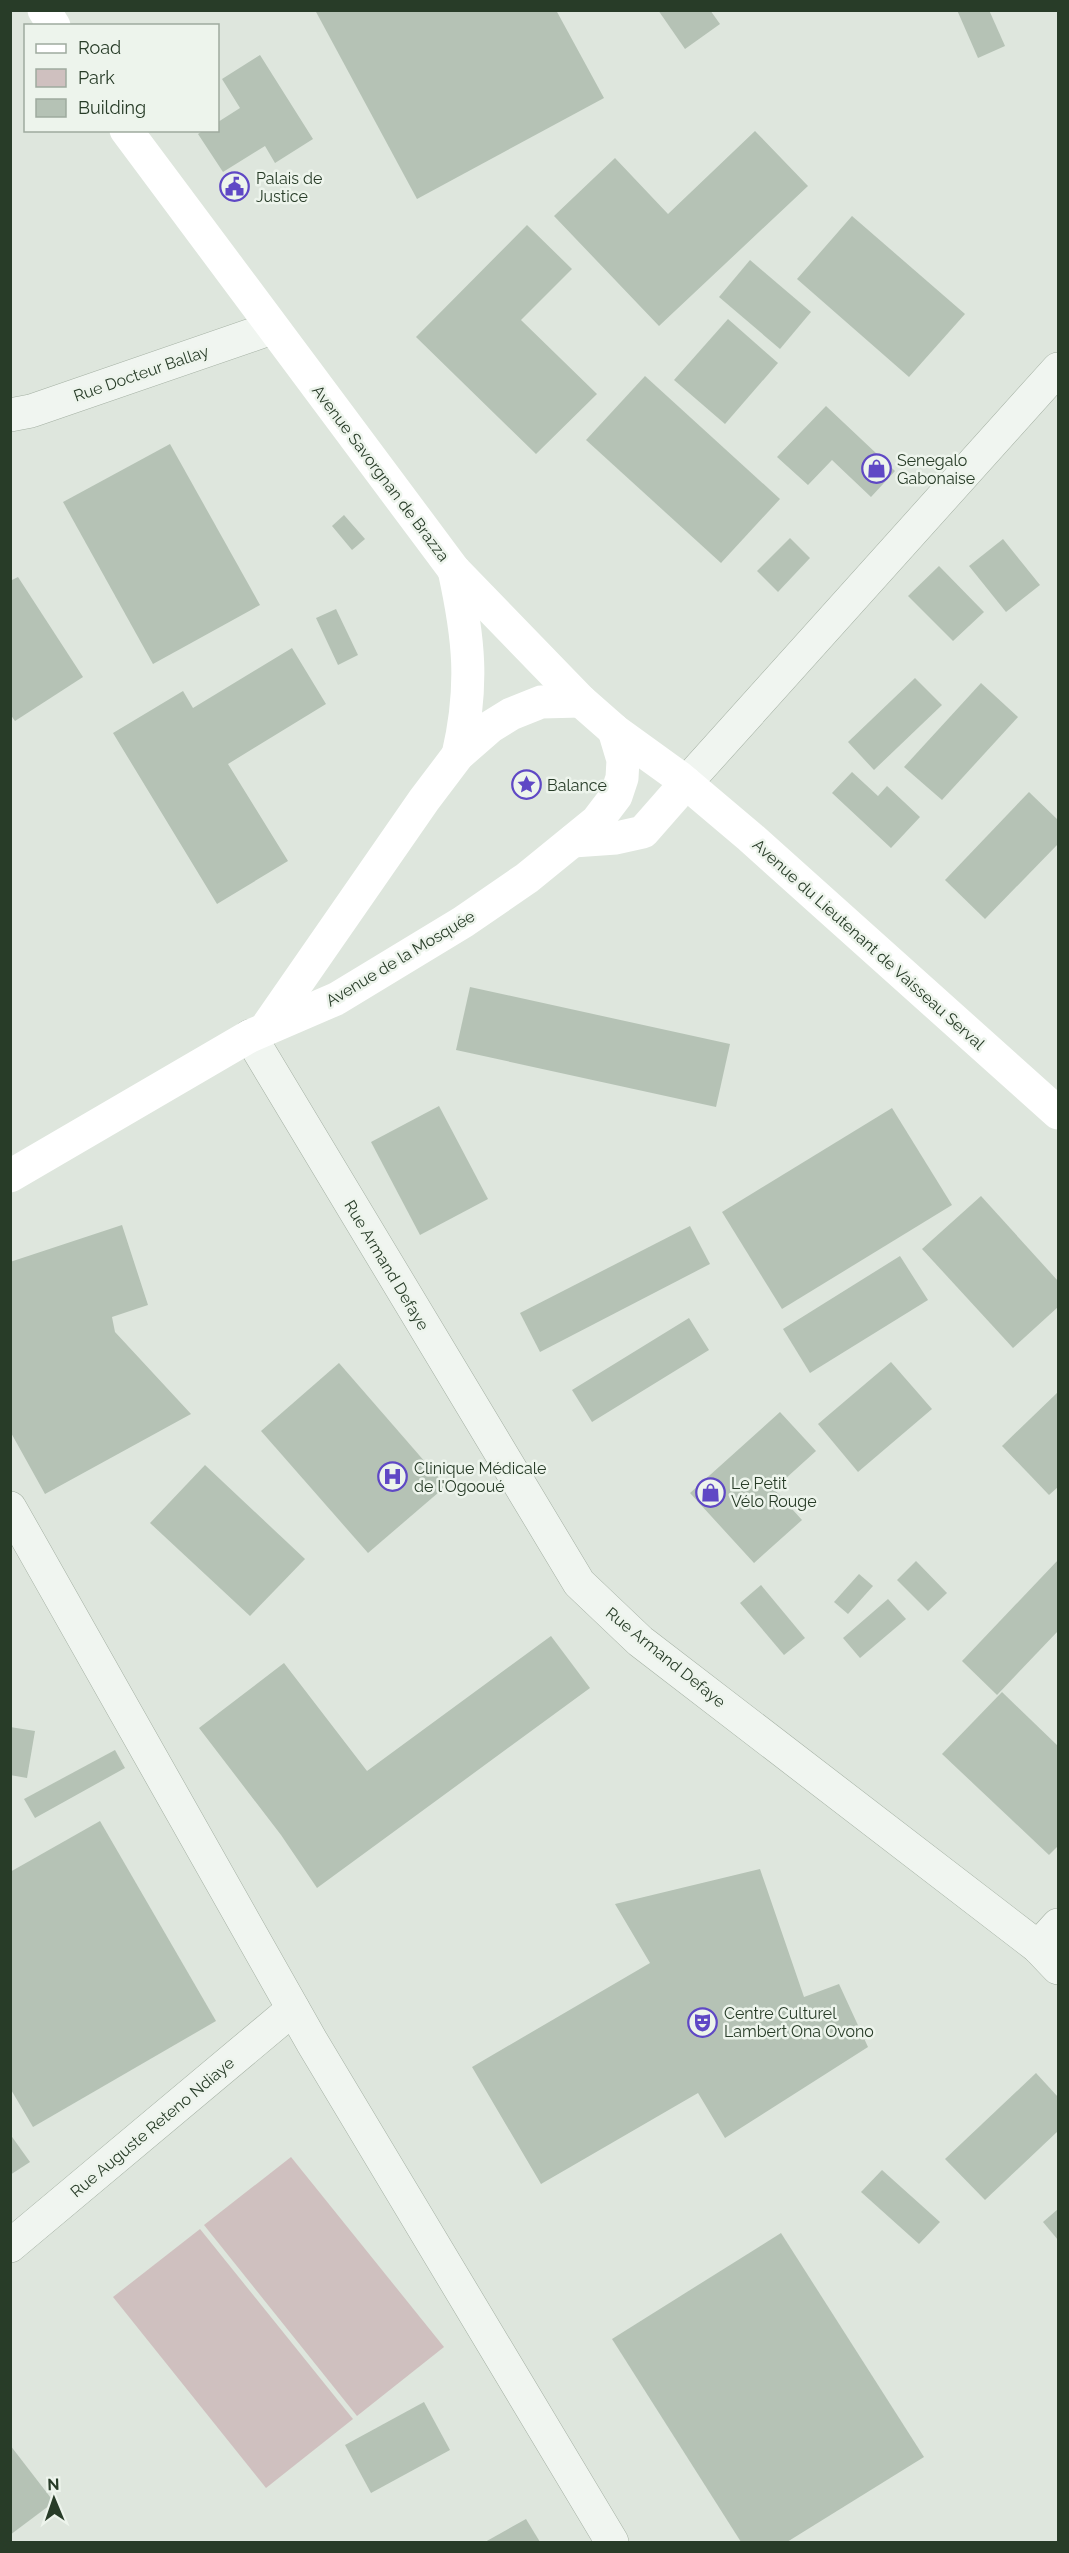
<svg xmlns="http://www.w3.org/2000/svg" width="1069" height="2553" viewBox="0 0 1069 2553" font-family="Raleway,sans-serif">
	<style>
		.green { fill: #cfc0bf }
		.building { fill: #b5c2b5 }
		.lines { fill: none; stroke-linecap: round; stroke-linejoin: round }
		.street-casing { stroke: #a4b0a3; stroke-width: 34 }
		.street { stroke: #f0f5f0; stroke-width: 33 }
		.secondary { stroke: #fff; stroke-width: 33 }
		.labels { text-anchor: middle; stroke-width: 5; stroke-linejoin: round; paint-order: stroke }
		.poi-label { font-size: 16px; fill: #283c28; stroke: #edf4ec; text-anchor: start }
		.street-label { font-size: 16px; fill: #283c28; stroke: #edf4ec }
	</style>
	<rect width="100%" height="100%" fill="#dee6dd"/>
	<!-- green -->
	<g class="green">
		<path d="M291,2157L444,2347L357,2416L204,2225Z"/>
		<path d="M200,2229L353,2419L266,2488L113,2297Z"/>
	</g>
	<!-- building -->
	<g class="building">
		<path d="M315,10H556L604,98L417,199Z"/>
		<path d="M658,10H710L720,24L685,49Z"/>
		<path d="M957,10H989L1005,46L978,58Z"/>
		<path d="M260,55L313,139L275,163L265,146L223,172L198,134L204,130H218V122L240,108L222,79Z"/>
		<path d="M755,131L808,186L659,326L554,216L615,158L668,214Z"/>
		<path d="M852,216L965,314L909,377L797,279Z"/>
		<path d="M527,225L572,269L521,320L597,394L536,454L416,337Z"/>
		<path d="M750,260L811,312L780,349L719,297Z"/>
		<path d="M728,319L778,363L725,424L674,380Z"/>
		<path d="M645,376L780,499L721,563L586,440Z"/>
		<path d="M826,406L895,471L871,497L832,460L808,485L777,457Z"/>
		<path d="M170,444L260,605L153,664L63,502Z"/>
		<path d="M344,515L365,539L352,550L332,526Z"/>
		<path d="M790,538L810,558L778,592L757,571Z"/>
		<path d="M1003,539L1040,585L1006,612L969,566Z"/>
		<path d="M939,566L984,612L953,641L908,596Z"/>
		<path d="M18,577L83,677L15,721L10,714V581Z"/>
		<path d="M336,609L358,655L338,665L316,618Z"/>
		<path d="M292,648L326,704L228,764L288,861L217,904L113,733L183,691L193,708Z"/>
		<path d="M915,678L942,705L874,770L848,742Z"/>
		<path d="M981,683L1018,717L942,800L904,767Z"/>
		<path d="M852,772L878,796L887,786L920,817L891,848L832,793Z"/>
		<path d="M1029,792L1058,820V844L985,919L945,880Z"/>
		<path d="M470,987L730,1044L716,1107L456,1050Z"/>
		<path d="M439,1106L488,1199L420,1235L371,1142Z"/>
		<path d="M892,1108L952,1205L782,1309L722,1212Z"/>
		<path d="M981,1196L1058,1281V1307L1013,1348L922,1249Z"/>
		<path d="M122,1225L148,1305L112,1317L115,1332L191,1414L45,1494L10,1431V1262Z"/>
		<path d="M690,1226L710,1264L540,1352L520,1313Z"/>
		<path d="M900,1256L928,1300L810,1373L783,1329Z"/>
		<path d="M689,1318L709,1350L592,1422L572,1390Z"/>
		<path d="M891,1362L932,1409L858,1472L818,1424Z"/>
		<path d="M339,1363L446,1486L368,1553L261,1431Z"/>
		<path d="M1058,1392V1487L1049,1495L1002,1446Z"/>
		<path d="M780,1412L816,1451L774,1489L802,1520L754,1563L690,1493Z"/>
		<path d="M205,1465L305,1559L250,1616L150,1523Z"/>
		<path d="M1058,1560V1631L997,1695L962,1661Z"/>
		<path d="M916,1561L947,1593L928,1611L897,1580Z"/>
		<path d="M859,1574L873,1586L848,1614L834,1602Z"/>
		<path d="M761,1585L805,1638L784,1655L740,1603Z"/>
		<path d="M888,1599L906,1619L860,1658L843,1638Z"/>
		<path d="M551,1636L590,1688L317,1888L281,1835L199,1728L284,1663L367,1771Z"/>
		<path d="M1002,1692L1058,1746V1846L1049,1855L942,1754Z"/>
		<path d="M10,1727L35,1731L27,1778L10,1775Z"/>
		<path d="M115,1750L125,1768L35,1818L24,1799Z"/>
		<path d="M100,1821L216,2021L33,2127L10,2088V1872Z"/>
		<path d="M760,1869L804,1997L839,1984L868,2047L725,2138L698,2093L541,2184L472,2067L650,1963L615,1904Z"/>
		<path d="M1036,2073L1058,2097V2131L985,2200L945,2159Z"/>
		<path d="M10,2134L30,2162L10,2175Z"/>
		<path d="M882,2170L940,2222L919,2244L861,2192Z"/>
		<path d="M1058,2209V2240L1043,2222Z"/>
		<path d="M781,2233L924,2457L787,2542H741L612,2339Z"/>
		<path d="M424,2402L450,2450L371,2493L345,2445Z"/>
		<path d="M10,2445L54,2502L10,2535Z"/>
		<path d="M526,2519L540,2542H485Z"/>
	</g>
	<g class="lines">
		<defs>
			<g id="street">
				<path d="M10,415L31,411L272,328"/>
				<path d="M686,783L1058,369"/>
				<path d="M250,1036L579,1583L640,1641L1038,1947L1058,1968"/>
				<path d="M10,1508L312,2042L612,2542"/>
				<path d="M1038,1947L1058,1925"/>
				<path d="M10,2246L293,2009"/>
			</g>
		</defs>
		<!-- street casing -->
		<use href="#street" class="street-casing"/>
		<!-- street -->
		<use href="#street" class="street"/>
		<!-- secondary -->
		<g class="secondary">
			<path d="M44,10L54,26"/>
			<path d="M126,130L454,570L581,701L614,730L679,777L750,837L1058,1113"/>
			<path d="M454,570C469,638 474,686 458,755"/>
			<path d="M573,841L616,838L643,832L686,783"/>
			<path d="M266,1028L424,800L458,755L490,727L511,714L541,702L581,701"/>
			<path d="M10,1176L250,1036L336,999L463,922L527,878L597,821L616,796L622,778L623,760L614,730"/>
		</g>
	</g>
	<!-- icons -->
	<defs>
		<symbol id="civic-ring" viewBox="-11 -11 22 22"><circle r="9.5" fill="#edf4ec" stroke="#5f48c5" stroke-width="1.5"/><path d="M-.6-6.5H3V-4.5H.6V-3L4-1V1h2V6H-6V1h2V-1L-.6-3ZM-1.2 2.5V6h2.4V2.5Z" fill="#5f48c5"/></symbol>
		<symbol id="shop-ring" viewBox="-11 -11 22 22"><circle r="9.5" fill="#edf4ec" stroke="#5f48c5" stroke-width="1.5"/><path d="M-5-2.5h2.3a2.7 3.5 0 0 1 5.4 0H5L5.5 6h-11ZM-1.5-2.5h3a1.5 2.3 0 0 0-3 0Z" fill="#5f48c5"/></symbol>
		<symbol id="sight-ring" viewBox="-11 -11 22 22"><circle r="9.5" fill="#edf4ec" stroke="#5f48c5" stroke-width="1.5"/><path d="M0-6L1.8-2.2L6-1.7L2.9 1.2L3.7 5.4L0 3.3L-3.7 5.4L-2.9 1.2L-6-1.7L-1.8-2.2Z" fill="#5f48c5"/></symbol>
		<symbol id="hospital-ring" viewBox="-11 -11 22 22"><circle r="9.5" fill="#edf4ec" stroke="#5f48c5" stroke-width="1.5"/><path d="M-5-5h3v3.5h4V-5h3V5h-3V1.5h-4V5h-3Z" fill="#5f48c5"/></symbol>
		<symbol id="theatre-ring" viewBox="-11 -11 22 22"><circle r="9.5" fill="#edf4ec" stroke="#5f48c5" stroke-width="1.5"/><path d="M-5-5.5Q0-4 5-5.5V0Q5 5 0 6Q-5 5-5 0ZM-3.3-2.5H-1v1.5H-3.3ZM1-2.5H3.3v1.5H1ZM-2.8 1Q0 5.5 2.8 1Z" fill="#5f48c5"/></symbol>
	</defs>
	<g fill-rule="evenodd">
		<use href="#civic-ring" x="218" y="170" width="33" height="33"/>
		<use href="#shop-ring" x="860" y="452" width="33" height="33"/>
		<use href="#sight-ring" x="510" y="768" width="33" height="33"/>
		<use href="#hospital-ring" x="376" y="1460" width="33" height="33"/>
		<use href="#shop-ring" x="694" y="1476" width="33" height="33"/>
		<use href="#theatre-ring" x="686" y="2006" width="33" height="33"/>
	</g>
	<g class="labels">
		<!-- poi labels -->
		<g class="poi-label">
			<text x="256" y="184">Palais de<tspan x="256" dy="18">Justice</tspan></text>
			<text x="897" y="466">Senegalo<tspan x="897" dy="18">Gabonaise</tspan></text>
			<text x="547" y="791">Balance</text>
			<text x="414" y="1474">Clinique Médicale<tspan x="414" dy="18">de l'Ogooué</tspan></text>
			<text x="731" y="1489">Le Petit<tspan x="731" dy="18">Vélo Rouge</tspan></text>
			<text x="724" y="2019">Centre Culturel<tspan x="724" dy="18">Lambert Ona Ovono</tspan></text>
		</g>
		<!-- street labels -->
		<g class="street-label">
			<text transform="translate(141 373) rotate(-19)" y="6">Rue Docteur Ballay</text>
			<text transform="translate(381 473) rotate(53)" y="6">Avenue Savorgnan de Brazza</text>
			<text transform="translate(869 944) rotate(42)" y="6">Avenue du Lieutenant de Vaisseau Serval</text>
			<text transform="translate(400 958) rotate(-31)" y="6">Avenue de la Mosquée</text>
			<text transform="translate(387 1265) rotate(59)" y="6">Rue Armand Defaye</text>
			<text transform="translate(666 1657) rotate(39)" y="6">Rue Armand Defaye</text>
			<text transform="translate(152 2127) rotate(-40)" y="6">Rue Auguste Reteno Ndiaye</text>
		</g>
	</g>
	<!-- border -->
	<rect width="1069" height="2553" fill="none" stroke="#283c28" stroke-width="24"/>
	<!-- legend -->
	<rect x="24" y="24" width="195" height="108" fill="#edf4ec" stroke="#9eaa9e" stroke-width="1.5"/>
	<rect x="36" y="44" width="30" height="9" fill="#ffffff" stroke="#9eaa9e" stroke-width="1.5"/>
	<text x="78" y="54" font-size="18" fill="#283c28">Road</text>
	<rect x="36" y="69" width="30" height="18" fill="#cfc0bf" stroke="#9eaa9e" stroke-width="1.5"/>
	<text x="78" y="84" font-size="18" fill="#283c28">Park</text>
	<rect x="36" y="99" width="30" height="18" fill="#b5c2b5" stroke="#9eaa9e" stroke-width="1.5"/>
	<text x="78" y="114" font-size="18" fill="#283c28">Building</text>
	<!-- north arrow -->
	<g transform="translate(54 2499) rotate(358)" stroke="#edf4ec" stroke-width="4.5" paint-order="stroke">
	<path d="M0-4.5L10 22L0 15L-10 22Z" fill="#283c28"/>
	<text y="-9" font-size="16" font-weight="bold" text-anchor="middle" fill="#283c28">N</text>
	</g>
</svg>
